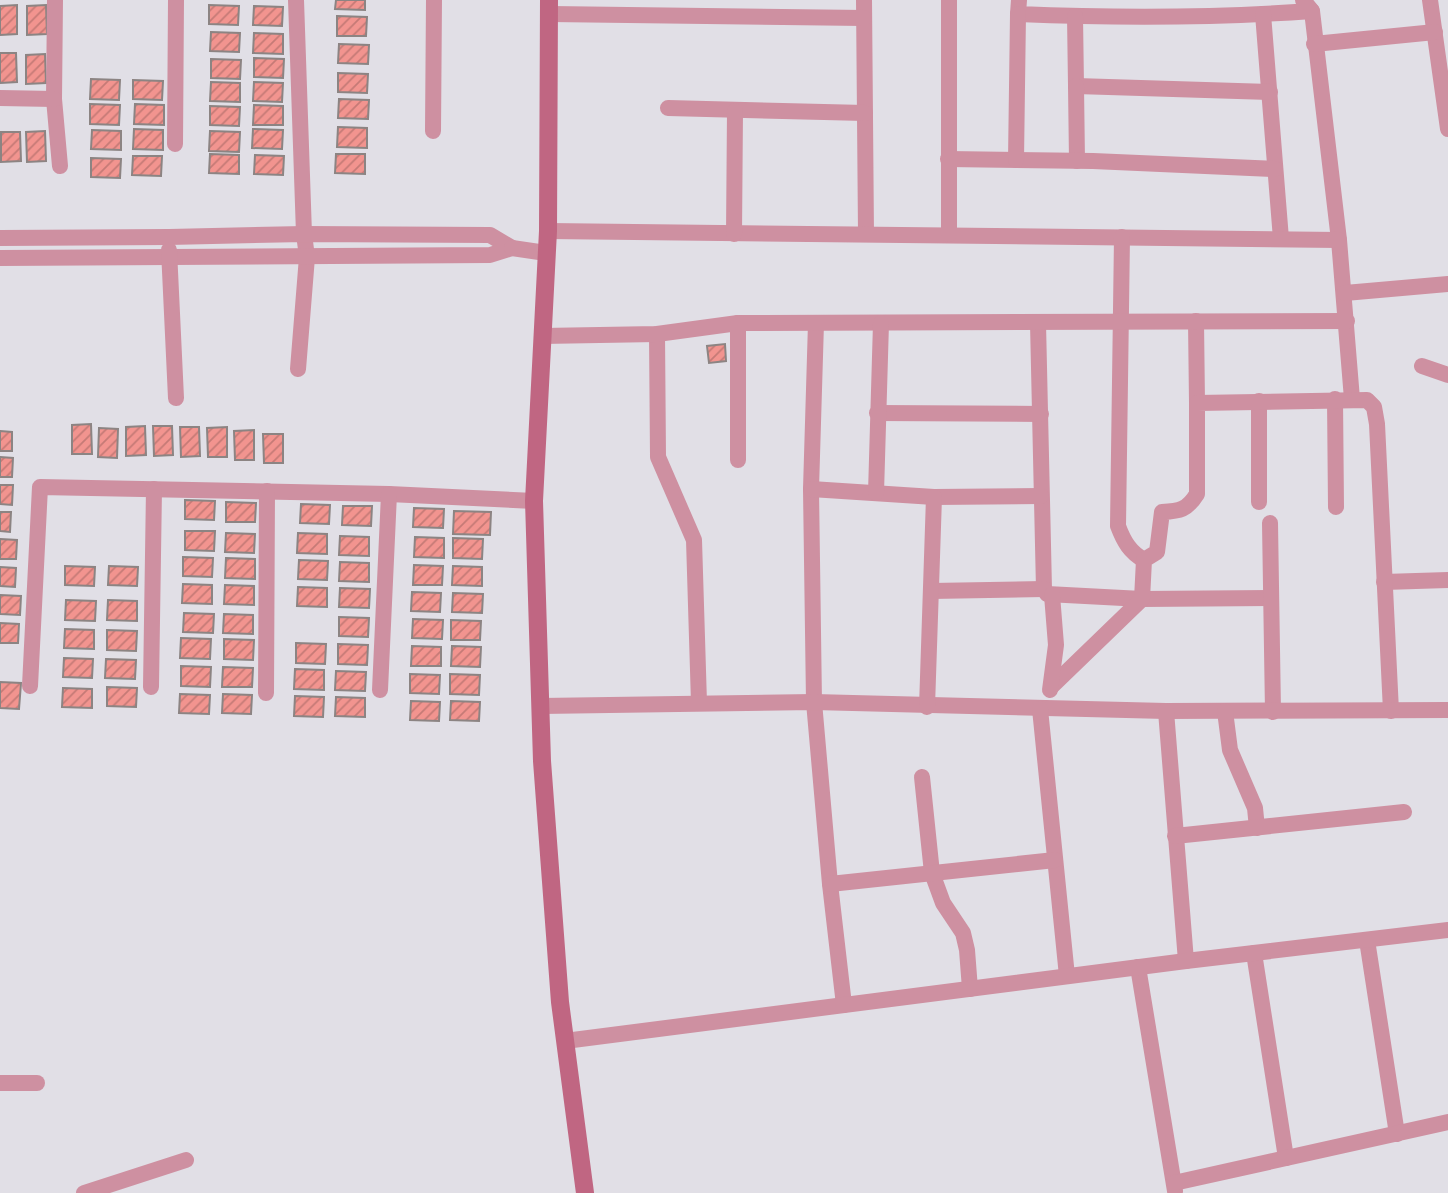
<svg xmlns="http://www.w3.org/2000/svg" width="1448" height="1193" viewBox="0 0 1448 1193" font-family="Inter,sans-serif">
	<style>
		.building { fill: url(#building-hatch); stroke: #8c8483; stroke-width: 2 }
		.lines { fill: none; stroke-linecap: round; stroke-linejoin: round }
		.street { stroke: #ce90a1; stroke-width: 16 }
		.secondary { stroke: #c06682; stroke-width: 18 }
	</style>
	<defs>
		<pattern id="building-hatch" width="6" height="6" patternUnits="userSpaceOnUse" patternTransform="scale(1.75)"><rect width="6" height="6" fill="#f2948f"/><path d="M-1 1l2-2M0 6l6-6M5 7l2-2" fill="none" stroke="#c57a76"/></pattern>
	</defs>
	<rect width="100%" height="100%" fill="#e1dfe6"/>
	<!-- building -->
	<g class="building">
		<path d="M336,0H365V10L335,9Z"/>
		<path d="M17,5V34L0,35V6Z"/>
		<path d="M46,5L47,34L27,35V6Z"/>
		<path d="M209,5L239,6L238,25L209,24Z"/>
		<path d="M254,6L283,7L282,26L253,25Z"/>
		<path d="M337,16L367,17L366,36H337Z"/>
		<path d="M211,32L240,33L239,52L210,51Z"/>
		<path d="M254,33L283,34V54L253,53Z"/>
		<path d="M339,44L369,45L368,64L338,63Z"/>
		<path d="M0,53H16L17,82L0,83Z"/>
		<path d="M45,54L46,83L26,84V55Z"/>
		<path d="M254,58L284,59L283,78L254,77Z"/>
		<path d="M211,59L241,60L240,79L211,78Z"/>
		<path d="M338,73L368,74L367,93L338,92Z"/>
		<path d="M91,79L120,80L119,100L90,99Z"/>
		<path d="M133,80L163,81L162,100L133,99Z"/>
		<path d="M211,82L240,83V102L210,101Z"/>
		<path d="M254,82L283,83L282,102L253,101Z"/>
		<path d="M339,99L369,100L368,119L338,118Z"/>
		<path d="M90,104L120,105L119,125L90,124Z"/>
		<path d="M135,104L164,105V125L134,124Z"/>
		<path d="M254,105L283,106V125H253Z"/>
		<path d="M210,106L240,107L239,126L210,125Z"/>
		<path d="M338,127L367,128V148L337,147Z"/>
		<path d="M134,129L163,130V150L133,149Z"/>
		<path d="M253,129L283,130L282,149L252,148Z"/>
		<path d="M92,130L121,131V150L91,149Z"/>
		<path d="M45,131L46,161L27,162L26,132Z"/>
		<path d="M210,131L240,132L239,152L209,151Z"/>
		<path d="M1,132H20L21,161L1,162Z"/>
		<path d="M210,154L239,155V174L209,173Z"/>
		<path d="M336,154H365V174L335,173Z"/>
		<path d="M255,155L284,156L283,175L254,174Z"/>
		<path d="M133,156H162L161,176L132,175Z"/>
		<path d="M91,158L121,159L120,178L91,177Z"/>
		<path d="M725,344L726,361L709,363L707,346Z"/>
		<path d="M91,424L92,454H72V425Z"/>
		<path d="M145,426L146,455L126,456V427Z"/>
		<path d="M153,426H172L173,455L154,456Z"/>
		<path d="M180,427H199L200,456L181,457Z"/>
		<path d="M227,427V457H208L207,428Z"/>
		<path d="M99,428L118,429L117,458L98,457Z"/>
		<path d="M254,430V460H235L234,431Z"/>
		<path d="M0,431L12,432V451H0Z"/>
		<path d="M263,434H283V463H264Z"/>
		<path d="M0,457L13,458L12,477H0Z"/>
		<path d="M0,485H13L12,505L0,504Z"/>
		<path d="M185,500L215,501L214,520L185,519Z"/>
		<path d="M226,502L256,503L255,522H226Z"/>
		<path d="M301,504L330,505L329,524L300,523Z"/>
		<path d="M343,506H372L371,526L342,525Z"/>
		<path d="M414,508L444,509L443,528L413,527Z"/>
		<path d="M454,511L491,512L490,535L453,534Z"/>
		<path d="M0,512H11L10,532L0,531Z"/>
		<path d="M185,531H215L214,551L185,550Z"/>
		<path d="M226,533L255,534L254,553L225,552Z"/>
		<path d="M298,533L327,534V554L297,553Z"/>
		<path d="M340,536L369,537V556L339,555Z"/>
		<path d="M415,537L444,538V558L414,557Z"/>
		<path d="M453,538L483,539L482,559L453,558Z"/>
		<path d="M0,539L17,540L16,559H0Z"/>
		<path d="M183,557L213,558L212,577L183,576Z"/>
		<path d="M226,558L255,559V579L225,578Z"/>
		<path d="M299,560L328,561L327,580L298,579Z"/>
		<path d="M340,562L369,563V582L339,581Z"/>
		<path d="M414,565L443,566L442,585H413Z"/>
		<path d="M65,566L95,567L94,586L65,585Z"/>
		<path d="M109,566L138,567L137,586L108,585Z"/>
		<path d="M453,566L482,567V586L452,585Z"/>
		<path d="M0,567L16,568L15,587L0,586Z"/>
		<path d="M183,584L212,585V604L182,603Z"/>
		<path d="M225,585L254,586V605L224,604Z"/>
		<path d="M298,587L327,588V607L297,606Z"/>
		<path d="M340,588L370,589L369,608L339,607Z"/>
		<path d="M412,592L441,593L440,612L411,611Z"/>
		<path d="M453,593L483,594L482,613L452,612Z"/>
		<path d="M0,595L21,596L20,615L0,614Z"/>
		<path d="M66,600L96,601L95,621L65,620Z"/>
		<path d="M108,600L137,601V621L107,620Z"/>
		<path d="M184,613L214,614L213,633L183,632Z"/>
		<path d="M224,614L253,615V634L223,633Z"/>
		<path d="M339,617L369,618L368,637L339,636Z"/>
		<path d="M413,619L443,620L442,639L412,638Z"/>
		<path d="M451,620L481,621L480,640H451Z"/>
		<path d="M0,623L19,624L18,643H0Z"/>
		<path d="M65,629L94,630V649L64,648Z"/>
		<path d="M107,630L137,631L136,651L107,650Z"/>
		<path d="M181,638L211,639L210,659L180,658Z"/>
		<path d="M224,639L254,640L253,660L224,659Z"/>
		<path d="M296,643L326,644L325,664L296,663Z"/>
		<path d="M338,644L368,645L367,665L338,664Z"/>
		<path d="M412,646L441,647V666H411Z"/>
		<path d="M452,646L481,647L480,667L451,666Z"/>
		<path d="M64,658L93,659L92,678L63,677Z"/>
		<path d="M106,659L136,660L135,679L105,678Z"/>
		<path d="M181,666L211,667L210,687L181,686Z"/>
		<path d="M223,667L253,668L252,687H222Z"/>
		<path d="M295,669L324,670V690L294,689Z"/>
		<path d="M336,671L366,672L365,691L335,690Z"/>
		<path d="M410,674L440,675L439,694L410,693Z"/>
		<path d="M450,674L480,675L479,695L450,694Z"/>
		<path d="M0,682L21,683L19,709L0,708Z"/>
		<path d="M107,687L137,688L136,707L107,706Z"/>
		<path d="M63,688L92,689V708L62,707Z"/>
		<path d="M180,694L210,695L209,714L179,713Z"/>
		<path d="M223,694L252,695L251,714L222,713Z"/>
		<path d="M295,696L324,697L323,717L294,716Z"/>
		<path d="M336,697L365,698V717L335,716Z"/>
		<path d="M411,701L440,702L439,721L410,720Z"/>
		<path d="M451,701L480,702L479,721L450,720Z"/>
	</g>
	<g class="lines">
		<!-- street -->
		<g class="street">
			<path d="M55,0L54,99L60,166"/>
			<path d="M296,0L304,234L307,257L298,369"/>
			<path d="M864,0L866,234"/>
			<path d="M1019,0L1018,14C1116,18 1214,18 1312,11"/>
			<path d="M1303,0L1312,11L1339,240L1352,399"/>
			<path d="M1430,0L1448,129"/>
			<path d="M550,14L864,18"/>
			<path d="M1263,14L1281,239"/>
			<path d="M1075,16L1076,86L1270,92"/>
			<path d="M1314,44L1435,32"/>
			<path d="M1076,86L1077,161"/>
			<path d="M0,98L54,99"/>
			<path d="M668,108L865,113"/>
			<path d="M433,131L434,0"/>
			<path d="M175,144L176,0"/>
			<path d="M948,159L1093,161L1275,169"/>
			<path d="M1016,160L1018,14"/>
			<path d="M548,231L1339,240"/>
			<path d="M734,234L735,111"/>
			<path d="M949,234V0"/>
			<path d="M1122,237L1118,526C1124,542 1130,552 1144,560"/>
			<path d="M0,238L169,237L304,234L490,235L512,248L490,255L0,258"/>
			<path d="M512,248L546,253"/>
			<path d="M169,250L176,398"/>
			<path d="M1345,293L1448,284"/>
			<path d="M1196,321L1197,403"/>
			<path d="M816,323L811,489L814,702L830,884L844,1005"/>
			<path d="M1038,323L1044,589L1047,594L1142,599L1271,598"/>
			<path d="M657,334L658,457L694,540L699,703"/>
			<path d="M542,336L657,334L738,323L1347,321"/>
			<path d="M1422,366L1448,375"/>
			<path d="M1335,399L1336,507"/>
			<path d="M877,413L1041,414"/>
			<path d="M738,460V323"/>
			<path d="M811,489L934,497L1041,496"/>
			<path d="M876,493L881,323"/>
			<path d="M1259,502V401"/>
			<path d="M1270,523L1273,712"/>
			<path d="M1384,582L1448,580"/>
			<path d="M931,591L1044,589"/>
			<path d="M30,686L40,487L389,494L534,501"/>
			<path d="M151,687L154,489"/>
			<path d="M1051,687L1142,599L1144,560L1157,552L1162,512C1180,511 1187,510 1197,494V403L1367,400L1374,407L1377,424L1391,711"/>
			<path d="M380,690L389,494"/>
			<path d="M1050,690L1056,645L1052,595"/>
			<path d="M266,693L267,491"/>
			<path d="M541,706L814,702L1166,711L1448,710"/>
			<path d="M927,707L934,497"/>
			<path d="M1040,709L1067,976"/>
			<path d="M1166,711L1186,961"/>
			<path d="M1225,711L1230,750L1255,808L1257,828"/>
			<path d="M922,777L932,873L943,903L963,933L967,950L970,989"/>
			<path d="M1175,836L1404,812"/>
			<path d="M830,884L1055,860"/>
			<path d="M1367,940L1397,1134"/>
			<path d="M1254,953L1286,1158"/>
			<path d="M1138,967L1175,1191"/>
			<path d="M565,1041L1186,961L1448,930"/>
			<path d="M0,1083H37"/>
			<path d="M1174,1183L1448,1122"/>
			<path d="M84,1193L186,1160"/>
		</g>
		<!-- secondary -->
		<path class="secondary" d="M549,0L548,231L534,501L542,761L560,1002L585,1193"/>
	</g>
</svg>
